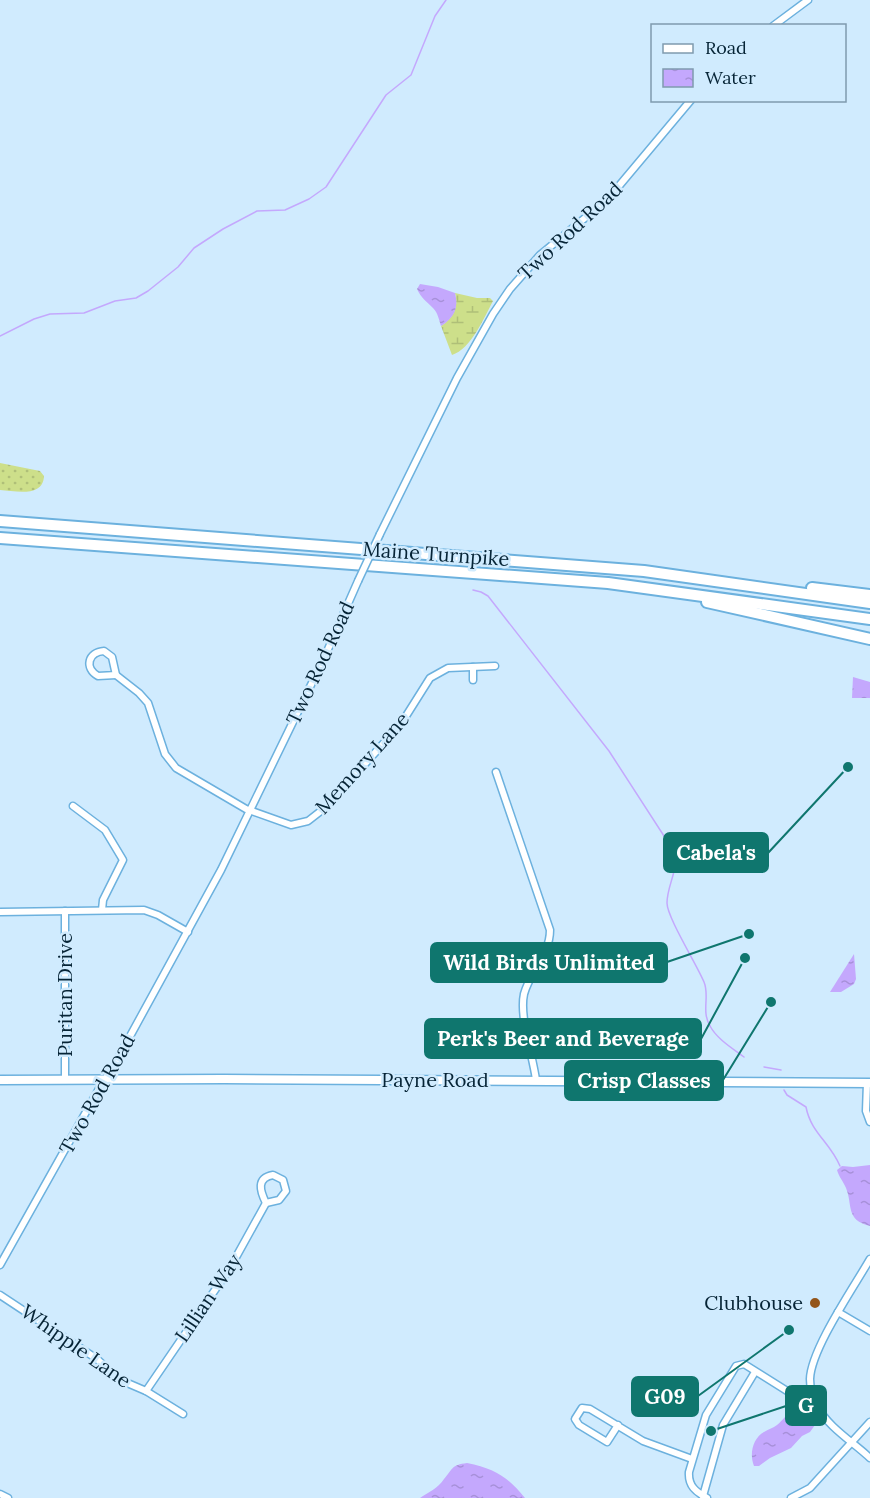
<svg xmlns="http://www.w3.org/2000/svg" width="870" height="1498" viewBox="0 0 870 1498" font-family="Lora,serif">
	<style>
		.green { fill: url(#green-dots) }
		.wetland { fill: url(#wetland-marsh) }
		.water { fill: url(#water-ripples) }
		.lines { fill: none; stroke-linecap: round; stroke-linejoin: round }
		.stream { stroke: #c4a8fd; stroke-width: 1.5 }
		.street-casing { stroke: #6cb1de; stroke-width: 9 }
		.secondary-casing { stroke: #6cb1de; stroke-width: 11 }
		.highway-casing { stroke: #6cb1de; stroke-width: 14 }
		.street { stroke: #fff; stroke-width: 6 }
		.secondary { stroke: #fff; stroke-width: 8 }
		.highway { stroke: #fff; stroke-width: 10 }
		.street-bridge-casing { stroke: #6cb1de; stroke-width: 9; stroke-linecap: butt }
		.street-bridge { stroke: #fff; stroke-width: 6 }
		.poi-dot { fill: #93551a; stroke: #d0ebfe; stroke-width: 2 }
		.labels { text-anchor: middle; stroke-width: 5; stroke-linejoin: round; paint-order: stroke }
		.street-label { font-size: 20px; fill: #062436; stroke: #d0ebfe }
		.poi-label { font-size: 20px; fill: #062436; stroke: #d0ebfe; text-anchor: end }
		.leader { fill: none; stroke: #0f766e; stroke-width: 2 }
		.callout-dot { fill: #0f766e; stroke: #d0ebfe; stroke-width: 2 }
		.callout { fill: #0f766e; stroke: #0f766e; stroke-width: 2 }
		.callout-label { font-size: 21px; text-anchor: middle; font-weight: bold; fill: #fff }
	</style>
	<defs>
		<pattern id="green-dots" width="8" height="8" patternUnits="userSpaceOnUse" patternTransform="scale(1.5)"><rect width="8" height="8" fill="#cddf8a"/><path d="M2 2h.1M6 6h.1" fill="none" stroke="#afbf78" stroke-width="1.8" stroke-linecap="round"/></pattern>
		<pattern id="wetland-marsh" width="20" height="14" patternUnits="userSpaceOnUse" patternTransform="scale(1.5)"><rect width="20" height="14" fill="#cddf8a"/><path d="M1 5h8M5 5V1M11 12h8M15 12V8" fill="none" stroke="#afbf78"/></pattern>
		<pattern id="water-ripples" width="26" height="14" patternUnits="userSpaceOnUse" patternTransform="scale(1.5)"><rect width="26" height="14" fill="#c4a8fd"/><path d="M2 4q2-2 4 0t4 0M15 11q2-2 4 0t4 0" fill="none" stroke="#a790d9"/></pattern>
	</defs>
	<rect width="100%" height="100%" fill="#d0ebfe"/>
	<!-- green -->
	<path class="green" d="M0,463L40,471L44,476C43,498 15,491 0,490Z"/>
	<!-- wetland -->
	<path class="wetland" d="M455,293L477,298H490L493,301C484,318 471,349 452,355L441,326C453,318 459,308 455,293Z"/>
	<!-- water -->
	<g class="water">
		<path d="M420,284L438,287L455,293C459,308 454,318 441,326C439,320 438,313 433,308C426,301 421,298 417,289Z"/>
		<path d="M853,677L870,682V698H852Z"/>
		<path d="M854,954L856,979L854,984L841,992H830Z"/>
		<path d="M870,1165V1226C845,1220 853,1205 846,1188C843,1181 839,1177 837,1170L842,1166L853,1167Z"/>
		<path d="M791,1411L806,1413L815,1425L810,1432L802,1436L791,1448L770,1458L759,1466H754C749,1454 753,1438 764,1432C769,1429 773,1428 777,1425C783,1420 786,1415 791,1411Z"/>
		<path d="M467,1463C495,1469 507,1476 525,1498H420C429,1492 438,1488 444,1479C453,1469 451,1465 467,1463Z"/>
	</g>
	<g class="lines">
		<!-- stream -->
		<g class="stream">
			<path d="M0,336L34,319L50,314L84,313L115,301L136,298L148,291L178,267L194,248L223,229L257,211L285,210L309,199L326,187L386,95L411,75L435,16L446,0"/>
			<path d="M473,590L481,592L488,596L609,751L675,853C678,871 667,886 667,903C667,917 697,965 704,982C710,996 701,1011 710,1026C717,1039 732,1048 744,1057"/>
			<path d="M764,1067L781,1070"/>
			<path d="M784,1090L787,1095L806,1107C811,1133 830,1142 840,1166"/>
		</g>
		<defs>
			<g id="street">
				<path d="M773,26L808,0"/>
				<path d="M380,534L457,378L493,314L510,289L540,255L608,199L691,100"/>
				<path d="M104,651L112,657L116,675L98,676C84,668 88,652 104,651Z"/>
				<path d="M473,667V680"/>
				<path d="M116,675L139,693L148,703L165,754L176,768L246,809L291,825L308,821L326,807L401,724L430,678L448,668L495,666"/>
				<path d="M496,772L550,930C550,955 530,971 524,994C519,1017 533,1056 536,1080"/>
				<path d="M73,806L105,830L123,860L103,900L102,910"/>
				<path d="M0,912L144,910L158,915L188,932"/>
				<path d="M65,1079V911"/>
				<path d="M867,1083L866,1111L870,1122"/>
				<path d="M273,1175L283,1180L286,1191L279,1200L266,1203C260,1191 256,1178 273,1175Z"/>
				<path d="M870,1259C854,1287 811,1349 810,1379C810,1388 813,1398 817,1406C828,1427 853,1442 870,1458"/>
				<path d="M0,1265L100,1087L111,1071L221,870L325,656L358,581"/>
				<path d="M0,1295L97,1359L118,1379L146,1391L183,1414"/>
				<path d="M838,1312L870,1331"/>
				<path d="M146,1391L230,1268L266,1203"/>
				<path d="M618,1425L607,1442L579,1425L575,1419L582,1408L590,1409L643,1441L692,1459"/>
				<path d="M0,1494L8,1498"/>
				<path d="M703,1496L723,1425L755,1372"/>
				<path d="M707,1498C696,1492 688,1486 689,1472L706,1415L736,1366L744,1364L795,1396L802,1398L813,1396"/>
				<path d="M791,1498L810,1488L870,1422"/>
			</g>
			<path id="secondary" d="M0,1080L224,1079L870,1083"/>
			<g id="highway">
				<path d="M0,521L644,571L870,603"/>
				<path d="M0,538L608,583L870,619"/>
				<path d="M812,588L870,595"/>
				<path d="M707,602L870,639"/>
			</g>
		</defs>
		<!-- street casing -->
		<use href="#street" class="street-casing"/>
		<!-- secondary casing -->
		<use href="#secondary" class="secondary-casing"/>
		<!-- highway casing -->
		<use href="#highway" class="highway-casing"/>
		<!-- street -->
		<use href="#street" class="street"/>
		<!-- secondary -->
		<use href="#secondary" class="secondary"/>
		<!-- highway -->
		<use href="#highway" class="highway"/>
		<defs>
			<path id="street-bridge" d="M358,581L380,534"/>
		</defs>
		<!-- street-bridge casing -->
		<use href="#street-bridge" class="street-bridge-casing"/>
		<!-- street-bridge -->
		<use href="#street-bridge" class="street-bridge"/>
	</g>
	<!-- markers -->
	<circle class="poi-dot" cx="815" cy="1303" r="6"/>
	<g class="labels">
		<!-- street labels -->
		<g class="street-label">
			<text transform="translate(570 231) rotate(-43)" y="7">Two Rod Road</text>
			<text transform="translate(436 554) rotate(4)" y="7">Maine Turnpike</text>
			<text transform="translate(320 663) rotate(-65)" y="7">Two Rod Road</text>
			<text transform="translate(362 763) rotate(-48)" y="7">Memory Lane</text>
			<text transform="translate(65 995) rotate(-90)" y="7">Puritan Drive</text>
			<text x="435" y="1087">Payne Road</text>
			<text transform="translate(97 1094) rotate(-61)" y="7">Two Rod Road</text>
			<text transform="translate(208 1298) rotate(-56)" y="7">Lillian Way</text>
			<text transform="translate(76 1346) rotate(35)" y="7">Whipple Lane</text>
		</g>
		<!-- poi labels -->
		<g class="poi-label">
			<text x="803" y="1310">Clubhouse</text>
		</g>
	</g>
	<!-- callouts -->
	<path class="leader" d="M848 767L768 853M749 934L667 962M745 958L701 1039M771 1002L723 1080M789 1330L698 1396M711 1431L786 1406"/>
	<g class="callout-dot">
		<circle cx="848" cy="767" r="6"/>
		<circle cx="749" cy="934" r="6"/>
		<circle cx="745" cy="958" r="6"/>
		<circle cx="771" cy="1002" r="6"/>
		<circle cx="789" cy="1330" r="6"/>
		<circle cx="711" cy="1431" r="6"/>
	</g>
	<g class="callout">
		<rect x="664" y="833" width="104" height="39" rx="6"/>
		<rect x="431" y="943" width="236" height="39" rx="6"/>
		<rect x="425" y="1019" width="276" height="39" rx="6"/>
		<rect x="565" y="1061" width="158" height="39" rx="6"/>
		<rect x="632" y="1377" width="66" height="39" rx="6"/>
		<rect x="786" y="1386" width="40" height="39" rx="6"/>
	</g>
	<g class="callout-label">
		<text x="716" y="860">Cabela's</text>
		<text x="549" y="970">Wild Birds Unlimited</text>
		<text x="563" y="1046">Perk's Beer and Beverage</text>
		<text x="644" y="1088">Crisp Classes</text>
		<text x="665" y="1404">G09</text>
		<text x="806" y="1413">G</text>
	</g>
	<!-- legend -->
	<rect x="651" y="24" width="195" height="78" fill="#d0ebfe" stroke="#7f9bae" stroke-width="1.5"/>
	<rect x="663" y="44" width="30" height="9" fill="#ffffff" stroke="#7f9bae" stroke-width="1.5"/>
	<text x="705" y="54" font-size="18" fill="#062436">Road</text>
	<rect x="663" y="69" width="30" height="18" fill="url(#water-ripples)" stroke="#7f9bae" stroke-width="1.5"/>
	<text x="705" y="84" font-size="18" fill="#062436">Water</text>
</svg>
